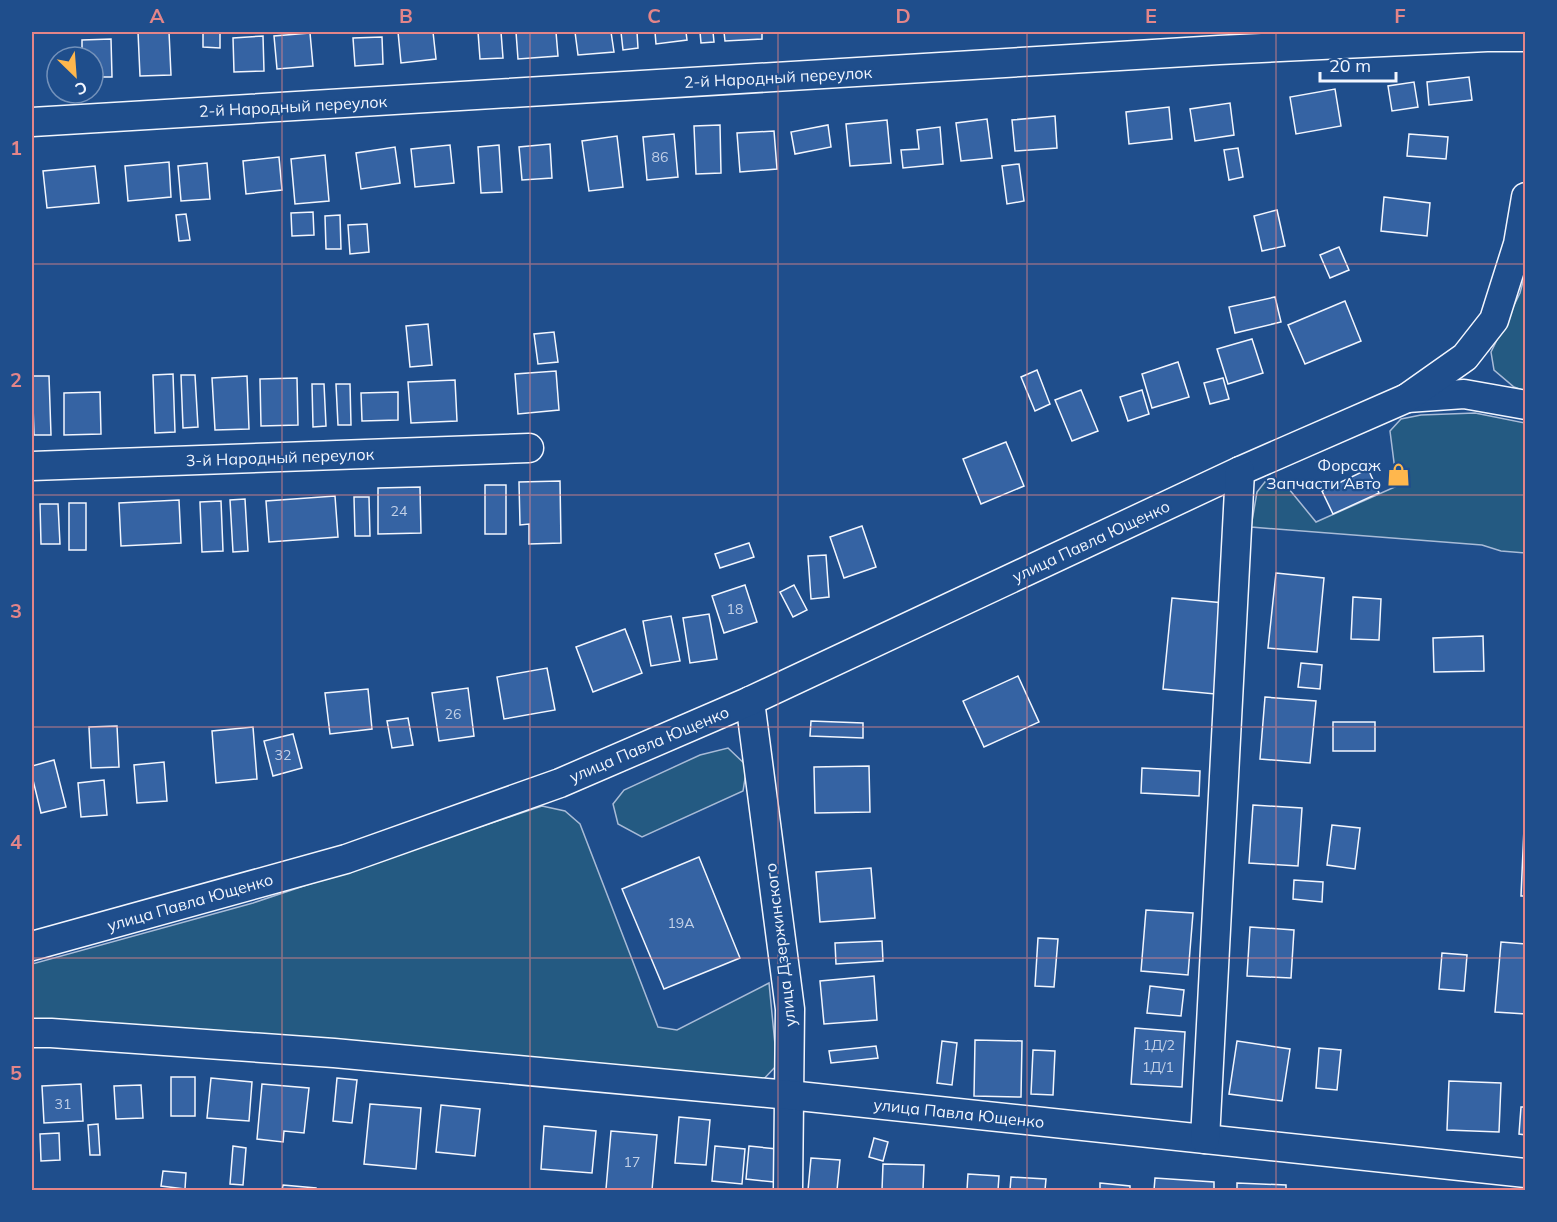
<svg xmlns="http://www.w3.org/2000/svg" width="1557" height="1222" viewBox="0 0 1557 1222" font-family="Mulish,sans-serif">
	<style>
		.green { fill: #245a82; stroke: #a8bbd7; stroke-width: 1.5 }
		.building { fill: #3563a3; stroke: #f2f6ff; stroke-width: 1.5 }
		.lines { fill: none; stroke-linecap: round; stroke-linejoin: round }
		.minor-casing { stroke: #f2f6ff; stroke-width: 31 }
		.minor { stroke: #1f4e8c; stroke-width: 28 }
		.grid { fill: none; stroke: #e38589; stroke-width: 1.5; stroke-opacity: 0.55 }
		.labels { text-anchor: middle; stroke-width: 4.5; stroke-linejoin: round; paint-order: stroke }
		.number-label { font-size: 14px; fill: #c3d1e8 }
		.street-label { font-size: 16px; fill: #f2f6ff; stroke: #1f4e8c }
		.poi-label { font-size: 16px; fill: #f2f6ff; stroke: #1f4e8c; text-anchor: end }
		.neatline { fill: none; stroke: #e38589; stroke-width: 2 }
		.grid-label { font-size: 20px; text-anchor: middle; font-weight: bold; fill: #e38589 }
	</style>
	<rect width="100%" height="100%" fill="#1f4e8c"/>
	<!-- green -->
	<g class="green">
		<path d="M1525,274V391L1514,387L1494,370L1491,352L1520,293Z"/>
		<path d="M1475,413L1525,423V553L1501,551L1482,545L1251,527L1257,492L1268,478L1284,483L1316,522L1397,486L1390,431L1401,419L1421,415Z"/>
		<path d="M728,748L747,766L743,791L642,837L618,824L613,804L624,790L700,755Z"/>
		<path d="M542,806L565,811L580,824L658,1027L677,1030L769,983L777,1065L759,1084L32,1024V964L253,903Z"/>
	</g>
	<!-- building -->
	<g class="building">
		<path d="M138,32H169L171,75L140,76Z"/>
		<path d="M203,32H220V48L203,47Z"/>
		<path d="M398,32H433L436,59L401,63Z"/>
		<path d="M478,32H501L503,58L480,59Z"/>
		<path d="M516,32H556L558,56L518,59Z"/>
		<path d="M575,32H611L614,52L578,55Z"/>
		<path d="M621,32H637L638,48L623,50Z"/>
		<path d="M655,32H686L687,40L656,44Z"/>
		<path d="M700,32H713L714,42L701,43Z"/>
		<path d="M724,32H762V39L725,41Z"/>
		<path d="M310,33L313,66L277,69L274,36Z"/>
		<path d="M263,36L264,71L234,72L233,38Z"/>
		<path d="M382,37L383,64L355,66L353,38Z"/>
		<path d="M111,39L112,77H93V57H82V40Z"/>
		<path d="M1469,77L1472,100L1429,105L1427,82Z"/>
		<path d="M1414,82L1418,107L1392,111L1388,86Z"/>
		<path d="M1335,89L1341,126L1296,134L1290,97Z"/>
		<path d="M1230,103L1234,135L1195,141L1190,109Z"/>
		<path d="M1169,107L1172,139L1129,144L1126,112Z"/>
		<path d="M1055,116L1057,148L1015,151L1012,120Z"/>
		<path d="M987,119L992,158L961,161L956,123Z"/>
		<path d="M887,120L891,163L850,166L846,124Z"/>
		<path d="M720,125L721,173L696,174L694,126Z"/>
		<path d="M828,125L831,147L795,154L791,132Z"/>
		<path d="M940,127L943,164L903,168L901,150L919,149L917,130Z"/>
		<path d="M774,131L777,169L740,172L737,133Z"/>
		<path d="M674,134L678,177L647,180L643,137Z"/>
		<path d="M1409,134L1448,137L1446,159L1407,156Z"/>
		<path d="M617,136L623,187L589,191L582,141Z"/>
		<path d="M550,144L552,178L522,180L519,147Z"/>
		<path d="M450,145L454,183L415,187L411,149Z"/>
		<path d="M499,145L502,192L481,193L478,147Z"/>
		<path d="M395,147L400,183L361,189L356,153Z"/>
		<path d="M1238,148L1243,177L1229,180L1224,150Z"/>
		<path d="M325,155L329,201L295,204L291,159Z"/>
		<path d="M279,157L282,190L246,194L243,161Z"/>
		<path d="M169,162L171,197L128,201L125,166Z"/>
		<path d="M207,163L210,199L181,201L178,166Z"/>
		<path d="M1019,164L1024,201L1007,204L1002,166Z"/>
		<path d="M95,166L99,203L47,208L43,171Z"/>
		<path d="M1384,197L1430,203L1427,236L1381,231Z"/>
		<path d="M1277,210L1285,246L1262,251L1254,216Z"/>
		<path d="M313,212L314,235L292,236L291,213Z"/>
		<path d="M186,214L190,240L179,241L176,215Z"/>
		<path d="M340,215L341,249H326L325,216Z"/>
		<path d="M367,224L369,252L350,254L348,225Z"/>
		<path d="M1339,247L1349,270L1330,278L1320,255Z"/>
		<path d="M1275,297L1281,322L1235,333L1229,307Z"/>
		<path d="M1345,301L1361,341L1305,364L1288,325Z"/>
		<path d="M428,324L432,365L410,367L406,326Z"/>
		<path d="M554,332L558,362L538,364L534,334Z"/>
		<path d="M1252,339L1263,373L1228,384L1217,349Z"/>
		<path d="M1178,362L1189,397L1152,408L1142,374Z"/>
		<path d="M1037,370L1050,404L1035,411L1021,377Z"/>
		<path d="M556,371L559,410L518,414L515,374Z"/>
		<path d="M173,374L175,432L155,433L153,375Z"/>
		<path d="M181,375H195L198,427L183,428Z"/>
		<path d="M32,376H49L51,435H34Z"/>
		<path d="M247,376L249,429L215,430L212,378Z"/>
		<path d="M297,378L298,425L261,426L260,379Z"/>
		<path d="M1223,378L1229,399L1210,404L1204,383Z"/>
		<path d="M455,380L457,421L411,423L408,382Z"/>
		<path d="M312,384H324L326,426L313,427Z"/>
		<path d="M336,384H350L351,425H338Z"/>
		<path d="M1081,390L1098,431L1072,441L1055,400Z"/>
		<path d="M1142,390L1149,414L1128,421L1120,397Z"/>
		<path d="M100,392L101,434L64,435V393Z"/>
		<path d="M398,392V420L362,421L361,393Z"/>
		<path d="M1006,442L1024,486L981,504L963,459Z"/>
		<path d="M1368,469L1379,493L1333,514L1322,491Z"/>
		<path d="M560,481L561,543L529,544V524L520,525L519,482Z"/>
		<rect x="485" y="485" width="21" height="49"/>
		<path d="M420,487L421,533L378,534V488Z"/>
		<path d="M335,496L338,537L269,542L266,501Z"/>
		<path d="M354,497H369L370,536H355Z"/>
		<path d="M245,499L248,551L233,552L230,500Z"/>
		<path d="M179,500L181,543L121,546L119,503Z"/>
		<path d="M221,501L223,551L202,552L200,502Z"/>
		<rect x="69" y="503" width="17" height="47"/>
		<path d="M40,504H58L60,544H41Z"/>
		<path d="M862,526L876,567L844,578L830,537Z"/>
		<path d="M749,543L754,557L720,568L715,554Z"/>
		<path d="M826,555L829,597L811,599L808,556Z"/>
		<path d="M1276,573L1324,578L1317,652L1268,648Z"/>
		<path d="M745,585L757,622L724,633L712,596Z"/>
		<path d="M794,585L807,610L793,617L780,592Z"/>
		<path d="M1353,597L1381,599L1379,640L1351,639Z"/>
		<path d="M1172,598L1224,603L1215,694L1163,689Z"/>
		<path d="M709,614L717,659L690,663L683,618Z"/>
		<path d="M671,616L680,661L651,666L643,621Z"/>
		<path d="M625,629L642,673L593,692L576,647Z"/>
		<path d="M1483,636L1484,671L1434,672L1433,638Z"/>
		<path d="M1301,663L1322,665L1320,689L1298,687Z"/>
		<path d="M547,668L555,710L504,719L497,677Z"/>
		<path d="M1018,676L1039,722L984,747L963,701Z"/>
		<path d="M468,688L474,736L439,741L432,693Z"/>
		<path d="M368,689L372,729L330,734L325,693Z"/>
		<path d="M1265,697L1316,701L1310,763L1260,759Z"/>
		<path d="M408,718L413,745L392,748L387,721Z"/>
		<path d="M811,721L863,723V738L810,736Z"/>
		<rect x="1333" y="722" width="42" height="29"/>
		<path d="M117,726L119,767L91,768L89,727Z"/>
		<path d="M253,727L257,779L216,783L212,731Z"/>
		<path d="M293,734L302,768L273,776L264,741Z"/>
		<path d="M54,760L66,807L41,813L32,776V766Z"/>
		<path d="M164,762L167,801L137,803L134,765Z"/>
		<path d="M869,766L870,812L815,813L814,767Z"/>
		<path d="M1142,768L1200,771L1199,796L1141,793Z"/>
		<path d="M104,780L107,815L81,817L78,783Z"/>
		<path d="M1526,783V896H1521Z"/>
		<path d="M1253,805L1302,808L1298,866L1249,863Z"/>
		<path d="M1332,825L1360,828L1355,869L1327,865Z"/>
		<path d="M699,857L740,958L664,989L622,889Z"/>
		<path d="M871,868L875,918L820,922L816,872Z"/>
		<path d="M1294,880L1323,882L1322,902L1293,899Z"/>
		<path d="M1146,910L1193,913L1188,975L1141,971Z"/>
		<path d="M1250,927L1294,930L1291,978L1247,976Z"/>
		<path d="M1038,938L1058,939L1054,987L1035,986Z"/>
		<path d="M882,941L883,961L836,964L835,943Z"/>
		<path d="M1501,942L1526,944V1014L1495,1012Z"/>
		<path d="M1442,953L1467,955L1464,991L1439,989Z"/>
		<path d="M874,976L877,1020L824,1024L820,981Z"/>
		<path d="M1150,986L1184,990L1181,1016L1147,1013Z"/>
		<path d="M1135,1028L1185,1032L1182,1087L1131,1084Z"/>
		<path d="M975,1040L1022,1041L1021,1097L974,1096Z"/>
		<path d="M942,1041L957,1043L952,1085L937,1083Z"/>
		<path d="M1237,1041L1290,1049L1282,1101L1229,1094Z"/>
		<path d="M876,1046L878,1058L831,1063L829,1051Z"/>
		<path d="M1319,1048L1341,1050L1337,1090L1316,1088Z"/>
		<path d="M1033,1050L1055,1051L1053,1095L1031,1094Z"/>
		<rect x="171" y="1077" width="24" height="39"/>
		<path d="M211,1078L252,1082L249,1121L207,1118Z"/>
		<path d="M337,1078L357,1080L352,1123L333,1121Z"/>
		<path d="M1449,1081L1501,1083L1499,1132L1447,1130Z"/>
		<path d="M81,1084L83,1121L44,1123L42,1086Z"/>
		<path d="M262,1084L309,1088L304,1133L284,1131L283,1142L257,1139Z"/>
		<path d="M141,1085L143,1118L116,1119L114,1086Z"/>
		<path d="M370,1104L421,1108L416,1169L364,1164Z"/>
		<path d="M441,1105L480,1109L475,1156L436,1152Z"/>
		<path d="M1521,1107H1526V1135L1519,1134Z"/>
		<path d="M679,1117L710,1120L706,1165L675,1163Z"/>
		<path d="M98,1124L100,1155H90L88,1125Z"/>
		<path d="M544,1126L596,1131L592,1173L541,1169Z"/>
		<path d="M611,1131L657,1135L652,1190L606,1189Z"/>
		<path d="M59,1133L60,1160L41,1161L40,1134Z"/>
		<path d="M874,1138L888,1142L883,1161L869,1157Z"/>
		<path d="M233,1146L246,1148L243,1185L230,1184Z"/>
		<path d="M715,1146L745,1149L742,1184L712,1181Z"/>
		<path d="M749,1146L777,1149L774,1182L746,1179Z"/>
		<path d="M811,1158L840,1160L837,1190H808Z"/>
		<path d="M883,1164L924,1165L923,1190H882Z"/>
		<path d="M163,1171L186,1173L185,1189L161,1186Z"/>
		<path d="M968,1174L999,1176L998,1190H967Z"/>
		<path d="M1011,1177L1046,1179L1045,1190H1010Z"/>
		<path d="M1155,1178L1214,1182V1190H1154Z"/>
		<path d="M1100,1183L1130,1186V1190H1100Z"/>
		<path d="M1237,1183L1286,1185V1190H1237Z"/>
		<path d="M283,1185L316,1188V1190H282Z"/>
	</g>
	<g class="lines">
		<defs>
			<g id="minor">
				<path d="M32,122L1219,50L1487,37H1526"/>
				<path d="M1407,398L1464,394L1526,405"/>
				<path d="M32,466L529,448"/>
				<path d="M750,701L790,1009L788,1190"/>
				<path d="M32,946L346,859L560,783L750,701L1240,471L1407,398L1465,357L1494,320L1518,244L1526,197"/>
				<path d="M32,1033H51L334,1053L789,1095L1526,1173"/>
				<path d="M1205,1139L1240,471"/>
			</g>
		</defs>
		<!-- minor casing -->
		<use href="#minor" class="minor-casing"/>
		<!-- minor -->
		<use href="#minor" class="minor"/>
	</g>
	<!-- grid -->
	<path class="grid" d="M282,32V1190M530,32V1190M778,32V1190M1027,32V1190M1276,32V1190M32,264H1526M32,495H1526M32,727H1526M32,958H1526"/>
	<!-- icons -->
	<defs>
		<symbol id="shop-bare" viewBox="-9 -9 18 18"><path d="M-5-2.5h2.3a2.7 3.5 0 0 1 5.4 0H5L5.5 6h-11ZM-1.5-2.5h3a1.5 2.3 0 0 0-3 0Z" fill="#ffb74d" stroke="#1f4e8c" stroke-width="2.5" paint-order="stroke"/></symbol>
	</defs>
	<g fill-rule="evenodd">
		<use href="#shop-bare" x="1382" y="458" width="33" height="33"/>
	</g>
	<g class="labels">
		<!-- number labels -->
		<g class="number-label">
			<text x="660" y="162">86</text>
			<text x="399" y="516">24</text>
			<text x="735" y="614">18</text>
			<text x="453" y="719">26</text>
			<text x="283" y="760">32</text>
			<text x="681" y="928">19А</text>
			<text x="1159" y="1050">1Д/2</text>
			<text x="1158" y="1072">1Д/1</text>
			<text x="63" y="1109">31</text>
			<text x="632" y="1167">17</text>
		</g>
		<!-- street labels -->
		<g class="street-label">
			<text transform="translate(778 77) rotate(-3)" y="6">2-й Народный переулок</text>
			<text transform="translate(293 106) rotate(-3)" y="6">2-й Народный переулок</text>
			<text transform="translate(280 457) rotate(-2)" y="6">3-й Народный переулок</text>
			<text transform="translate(1091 541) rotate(-25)" y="6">улица Павла Ющенко</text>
			<text transform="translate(649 744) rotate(-23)" y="6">улица Павла Ющенко</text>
			<text transform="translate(190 902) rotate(-16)" y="6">улица Павла Ющенко</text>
			<text transform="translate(780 945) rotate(-97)" y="6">улица Дзержинского</text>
			<text transform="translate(959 1113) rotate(6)" y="6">улица Павла Ющенко</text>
		</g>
		<!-- poi labels -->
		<g class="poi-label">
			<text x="1381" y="471">Форсаж<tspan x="1381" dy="18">Запчасти Авто</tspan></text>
		</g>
	</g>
	<!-- border -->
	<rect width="1557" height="1222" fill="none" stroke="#1f4e8c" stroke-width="66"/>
	<!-- north arrow -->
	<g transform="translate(75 75) rotate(155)"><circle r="28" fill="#1f4e8c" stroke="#7391ba" stroke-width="1.5"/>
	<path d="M0-4.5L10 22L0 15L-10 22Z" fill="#ffb74d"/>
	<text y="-9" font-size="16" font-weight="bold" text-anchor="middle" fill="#f2f6ff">С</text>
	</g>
	<!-- scale -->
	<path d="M1320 72v9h76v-9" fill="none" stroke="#f2f6ff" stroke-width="3"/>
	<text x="1329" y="72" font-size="18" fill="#f2f6ff" stroke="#1f4e8c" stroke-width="4.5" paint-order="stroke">20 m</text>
	<rect x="33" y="33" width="1491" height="1156" class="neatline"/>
	<g class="grid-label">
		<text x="157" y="23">A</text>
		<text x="406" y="23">B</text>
		<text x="654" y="23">C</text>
		<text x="903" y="23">D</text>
		<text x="1151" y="23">E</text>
		<text x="1400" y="23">F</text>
		<text x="16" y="155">1</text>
		<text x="16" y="387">2</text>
		<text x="16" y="618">3</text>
		<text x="16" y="849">4</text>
		<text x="16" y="1080">5</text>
	</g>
</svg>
